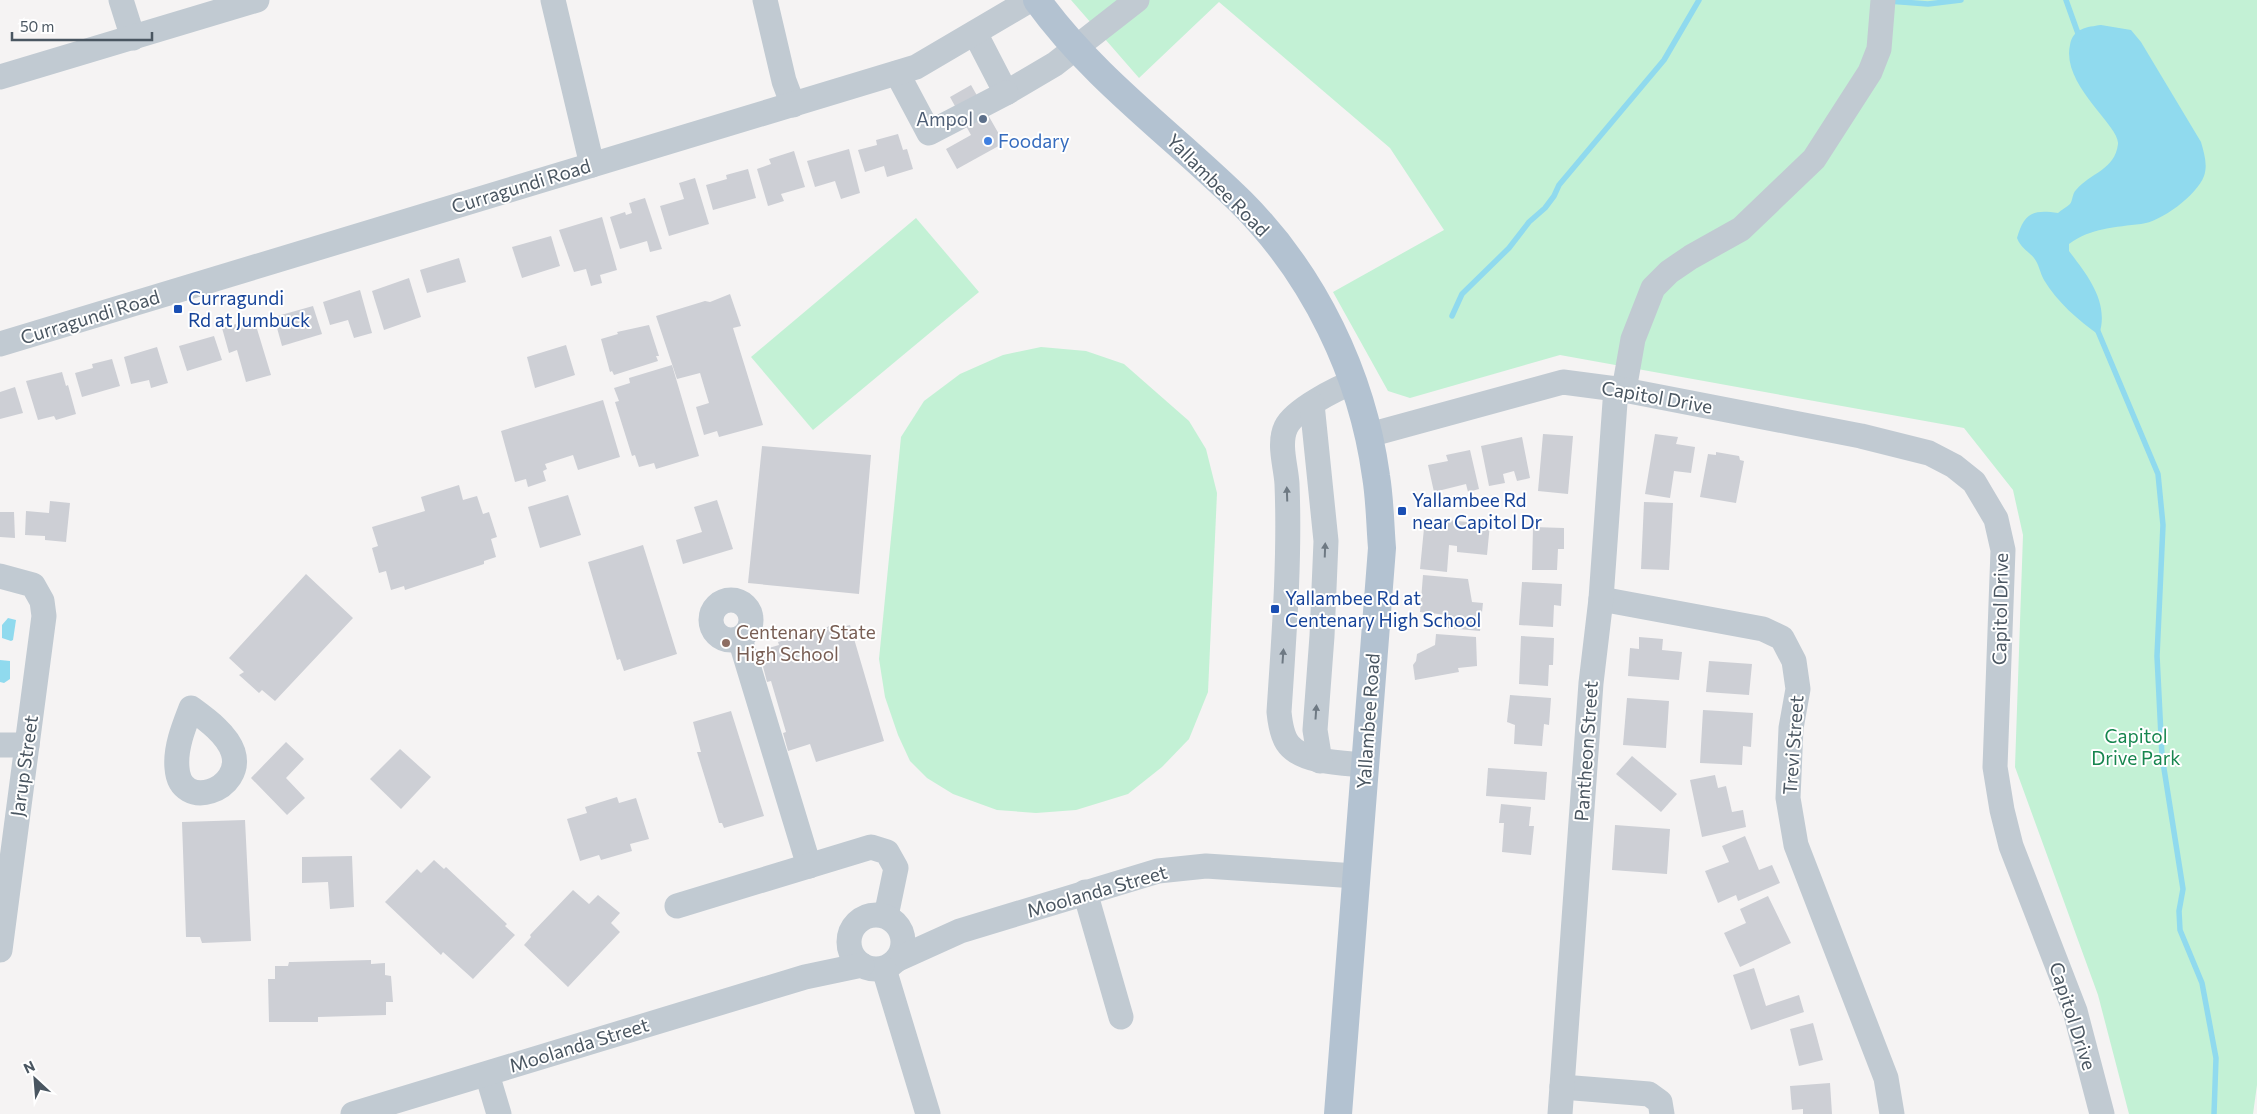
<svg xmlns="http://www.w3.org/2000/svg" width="2257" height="1114" viewBox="0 0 2257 1114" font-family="Commissioner,sans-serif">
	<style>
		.green { fill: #c3f1d5 }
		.water { fill: #90daee }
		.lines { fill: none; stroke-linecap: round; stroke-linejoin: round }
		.stream { stroke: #90daee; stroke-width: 5.5 }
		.building { fill: #cdcfd5 }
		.minor { stroke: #c1cad2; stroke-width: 25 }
		.major { stroke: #b3c2d1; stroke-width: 28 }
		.oneway { fill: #6e7983 }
		.service-dot { fill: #5c6f8a; stroke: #fff; stroke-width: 2 }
		.shop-dot { fill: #3f7fe0; stroke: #fff; stroke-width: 2 }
		.transit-dot { fill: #1a4fb4; stroke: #fff; stroke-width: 2 }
		.education-dot { fill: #8d6e63; stroke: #fff; stroke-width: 2 }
		.labels { text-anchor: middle; stroke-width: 4; stroke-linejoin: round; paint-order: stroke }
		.service-label { font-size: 19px; fill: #4e5e75; stroke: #fff; text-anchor: end }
		.shop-label { font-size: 19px; fill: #366cbe; stroke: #fff; text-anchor: start }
		.street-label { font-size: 19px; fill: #4a5661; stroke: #fff }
		.transit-label { font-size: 19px; fill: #164399; stroke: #fff; text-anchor: start }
		.education-label { font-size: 19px; fill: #785e54; stroke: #fff; text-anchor: start }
		.park-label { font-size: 19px; fill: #17864f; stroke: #fff }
	</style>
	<rect width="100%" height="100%" fill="#f5f3f3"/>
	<!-- green -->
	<g class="green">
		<path d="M1071,0H2257V1085L2253,1114H2129L2098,995L2015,767L2023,535L2013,490L1964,428L1560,355L1410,398L1388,391L1333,292L1444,230L1390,148L1219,2L1139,78Z"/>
		<path d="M916,218L979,292L813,430L751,357Z"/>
		<path d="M1041,347L1086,351L1124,364L1189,421L1206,449L1217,493L1208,692L1189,739L1162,767L1128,794L1076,810L1036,813L997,810L953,794L927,778L910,761L898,735L885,697L879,659L901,437L924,401L960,374L1003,355Z"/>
	</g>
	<!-- water -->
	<g class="water">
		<path d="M2101,25L2131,30L2141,42L2201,142C2204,153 2208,165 2204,176C2197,195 2161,222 2141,224C2116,227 2090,228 2069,244V251C2087,275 2110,302 2099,335C2078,320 2057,302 2044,280C2040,273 2039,264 2034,258C2027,250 2021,248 2017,238C2024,213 2033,209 2058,213C2061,210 2067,207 2070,204C2073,200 2072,194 2076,190C2090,173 2115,170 2118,144C2120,126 2061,85 2070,45C2073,28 2087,27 2101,25Z"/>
		<path d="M8,618L16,620L13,640L11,641L2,638V625Z"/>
		<path d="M0,660L10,661V679L4,683L0,682Z"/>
	</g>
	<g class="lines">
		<!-- stream -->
		<g class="stream">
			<path d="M2066,0L2080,39"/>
			<path d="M1888,1L1928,4L1961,0"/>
			<path d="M1452,316L1462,294L1509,248L1529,222L1545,208L1554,196L1559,185L1664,60L1699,0"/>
			<path d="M2097,329L2158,474L2163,525L2157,656L2162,756L2183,889L2179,911L2180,930L2202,983L2216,1058L2214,1114"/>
		</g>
	</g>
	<!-- building -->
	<g class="building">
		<path d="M971,85L1004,143L957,169L946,149L971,135L950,97Z"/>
		<path d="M898,134L903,150L907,149L913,169L887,177L884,166L865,172L858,150L877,145L876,140Z"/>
		<path d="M849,149L860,193L841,199L835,181L815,187L807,161Z"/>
		<path d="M794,151L805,187L781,194L784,201L768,206L757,169L771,164L769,159Z"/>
		<path d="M748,169L756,198L713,210L706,185L727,179L726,175Z"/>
		<path d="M695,178L709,224L669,236L660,206L684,199L679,183Z"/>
		<path d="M645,198L662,249L650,252L647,241L620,249L610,217L625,212L626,215L632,213L629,203Z"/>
		<path d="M602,217L617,270L600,275L602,283L591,286L586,269L574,272L559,230Z"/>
		<path d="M551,236L560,266L522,278L512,247Z"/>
		<path d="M459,258L466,282L427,293L420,270Z"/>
		<path d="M409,278L421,317L384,330L372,291Z"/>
		<path d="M360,290L372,333L354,338L348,320L330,325L323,302Z"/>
		<path d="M730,294L741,326L733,328L763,425L719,437L717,431L704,435L696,407L709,403L700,373L677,379L656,316L705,301L710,302Z"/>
		<path d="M313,306L322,334L282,346L274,317Z"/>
		<path d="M254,319L271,375L246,382L237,350L229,353L222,328Z"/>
		<path d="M649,325L659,356H656L658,361L614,375L612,371L610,372L601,339L618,334L617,332Z"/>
		<path d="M214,336L222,360L187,371L179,346Z"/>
		<path d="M566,345L575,375L535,388L527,357Z"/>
		<path d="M157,347L168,383L151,388L149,380L131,384L124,357Z"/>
		<path d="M112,359L120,386L82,397L75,373L93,368L92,364Z"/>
		<path d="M672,365L699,456L656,469L654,463L639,467L635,455L632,456L615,402L619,401L614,388L630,383L629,378Z"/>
		<path d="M62,372L66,386L68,385L76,414L56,420L54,416L38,420L26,381Z"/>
		<path d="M15,387L23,413L0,419V392Z"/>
		<path d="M603,400L620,457L578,470L573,455L545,464L547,469L543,471L546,481L528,487L526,479L515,482L501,431Z"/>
		<path d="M1543,434L1573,436L1568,494L1538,491Z"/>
		<path d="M1655,434L1678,437L1676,444L1695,447L1691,473L1674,471L1670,498L1645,494Z"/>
		<path d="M1522,437L1530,478L1517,481L1514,471L1503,474L1505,483L1489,486L1481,446Z"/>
		<path d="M762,446L871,455L859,594L748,583Z"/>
		<path d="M1470,450L1479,489L1468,492L1466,484L1434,492L1428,465L1448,461L1446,455Z"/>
		<path d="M1716,452L1739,456L1740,460L1744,461L1736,503L1700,497L1708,454L1716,455Z"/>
		<path d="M459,485L463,500L477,496L483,514L489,512L497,537L491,539L496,557L484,561V564L405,590L404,586L391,590L386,571L379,573L372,548L378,546L372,527L425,511L421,497Z"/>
		<path d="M568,495L581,535L540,548L528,507Z"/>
		<path d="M717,500L733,549L683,564L676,540L702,532L694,507Z"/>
		<path d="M50,501L70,503L66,542L45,540V536L25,535L26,511L49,513Z"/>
		<path d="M1644,502L1673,503L1669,570L1641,569Z"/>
		<path d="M0,512H14L15,538L0,537Z"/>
		<path d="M1425,518L1490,524L1487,555L1457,552V546L1449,545L1447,572L1420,569Z"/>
		<path d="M1533,527L1564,528V549H1558L1557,570H1532Z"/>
		<path d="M643,545L677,654L624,671L620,659L617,660L588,562Z"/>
		<path d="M306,574L353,618L275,701L262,690L259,693L239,675L244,672L229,658Z"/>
		<path d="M1423,575L1468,579L1472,602L1483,603L1480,631L1447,628L1448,615L1420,612Z"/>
		<path d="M1522,582L1562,584L1561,606L1554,605L1553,627L1519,625Z"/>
		<path d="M833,625L834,629L850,625L884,741L816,762L810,744L788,751L783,733L786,732L771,681L767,682L759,651L779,645L778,642L792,638L790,634L814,627L815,631Z"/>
		<path d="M1436,634L1476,637L1477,666L1458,668L1459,672L1415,680L1413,665L1416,661L1417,654L1435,645Z"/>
		<path d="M1521,636L1554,638L1553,665H1549L1548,686L1519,684Z"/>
		<path d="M1639,637L1663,639L1662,650L1682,652L1679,680L1628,676L1630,648L1639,649Z"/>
		<path d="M1709,661L1752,664L1749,695L1706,692Z"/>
		<path d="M1510,695L1551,698L1549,725L1544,724L1542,746L1514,744L1515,725L1507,722Z"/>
		<path d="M1627,698L1669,701L1666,748L1623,745Z"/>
		<path d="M1703,710L1753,713L1751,747L1743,746L1742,765L1700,763Z"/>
		<path d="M731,711L764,816L724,828L722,823H719L697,752H701L693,722Z"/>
		<path d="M286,742L304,759L286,778L305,798L287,815L251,778Z"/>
		<path d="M400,749L431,777L401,809L370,779Z"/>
		<path d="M1632,756L1677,794L1661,812L1616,774Z"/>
		<path d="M1488,768L1547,772L1545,800L1486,796Z"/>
		<path d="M1715,775L1718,788L1726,786L1732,812L1743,810L1746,827L1702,837L1690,780Z"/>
		<path d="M617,797L619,803L636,798L649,839L630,844L632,851L601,860L599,855L580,861L567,819L587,813L585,807Z"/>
		<path d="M1501,804L1531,807L1529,826H1534L1531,855L1502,852L1504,823H1499Z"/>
		<path d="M245,820L251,941L202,943L200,937H186L182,822Z"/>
		<path d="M1615,825L1670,829L1667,874L1612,870Z"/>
		<path d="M1745,836L1759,870L1772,865L1780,883L1738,901L1736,895L1718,903L1705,871L1729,862L1722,846Z"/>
		<path d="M352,856L354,907L330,909L328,882L302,883V857Z"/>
		<path d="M434,860L444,869L446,867L462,882L507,924L505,926L515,935L473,979L443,952L441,955L385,902L417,869L421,873Z"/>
		<path d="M573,890L589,904L598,895L620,913L611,923L620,932L568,987L524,945L531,937L530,935Z"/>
		<path d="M1768,896L1791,943L1740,967L1724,933L1746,923L1740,909Z"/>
		<path d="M371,960V964L385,963V975L391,976L393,1002H386V1015L318,1017V1022H269L268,979H275V966H288L289,962H292Z"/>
		<path d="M1754,968L1766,1006L1799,995L1804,1012L1751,1030L1733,975Z"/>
		<path d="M1813,1023L1823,1060L1799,1066L1790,1029Z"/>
		<path d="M1830,1083L1832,1114H1803V1109L1792,1110L1790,1086Z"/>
	</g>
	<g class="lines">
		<!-- minor -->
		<g class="minor">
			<path d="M121,0L133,38"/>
			<path d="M553,0L592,165"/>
			<path d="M765,0L784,81L793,105"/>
			<path d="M975,33L1006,93L1055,64L1137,0"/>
			<path d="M897,73L929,133L1006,93"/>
			<path d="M0,77L257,0"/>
			<path d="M0,344L916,67L1030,0"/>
			<path d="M1354,382C1337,388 1294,410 1286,427C1278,444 1286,466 1287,484C1290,560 1284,636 1279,712C1280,722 1282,737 1289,745C1304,763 1343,763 1365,765"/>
			<path d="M1624,390L1633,339L1653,288L1669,272L1691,257L1741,229L1814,159L1870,72L1879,49L1883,0"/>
			<path d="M1312,404L1326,541L1322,636L1315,730L1320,761"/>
			<path d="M1369,435L1563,382L1624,390L1861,436L1929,453L1954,466L1974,482L1996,519L2003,550L1995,767L2002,810L2011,846L2075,1011L2102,1114"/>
			<path d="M0,576L33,585L42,601L44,616L0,950"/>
			<path d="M1601,599L1763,629L1782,638L1794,661L1798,689L1791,728L1788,798L1796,845L1886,1078L1892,1114"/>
			<circle cx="731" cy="620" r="20"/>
			<path d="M740,639L809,866"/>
			<path d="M191,708C206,719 227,734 233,752C245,790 180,813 177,768C175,748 184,726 191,708Z"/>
			<path d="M0,745H27"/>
			<path d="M1085,892L1121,1017"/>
			<path d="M677,906L871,847L887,852L896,868L886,916"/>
			<circle cx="876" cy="942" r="27"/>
			<path d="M898,959L960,931L1158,871L1206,866L1356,876"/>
			<path d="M884,969L928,1114"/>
			<path d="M487,1074L499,1114"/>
			<path d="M1562,1087L1649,1094L1660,1102L1662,1114"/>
			<path d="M353,1114L805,977L862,965"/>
			<path d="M1560,1114L1591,683L1601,599L1616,388"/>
		</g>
		<!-- major -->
		<path class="major" d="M1037,0C1093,78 1173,135 1241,202C1314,275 1362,374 1376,476C1380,500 1380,524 1382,548L1338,1114"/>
	</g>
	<!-- one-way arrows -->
	<defs><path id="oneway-solid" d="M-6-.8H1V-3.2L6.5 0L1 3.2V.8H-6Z" transform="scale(1.25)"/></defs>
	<g class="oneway">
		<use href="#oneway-solid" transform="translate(1287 494) rotate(-92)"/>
		<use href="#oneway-solid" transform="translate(1325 550) rotate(-88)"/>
		<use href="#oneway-solid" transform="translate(1283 656) rotate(-86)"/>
		<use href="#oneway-solid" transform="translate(1316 712) rotate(-86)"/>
	</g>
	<!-- markers -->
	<circle class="service-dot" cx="983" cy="119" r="5"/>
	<circle class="shop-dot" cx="988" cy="141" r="5"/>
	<g class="transit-dot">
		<rect x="173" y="304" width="10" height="10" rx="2.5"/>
		<rect x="1397" y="506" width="10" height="10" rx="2.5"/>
		<rect x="1270" y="604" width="10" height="10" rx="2.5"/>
	</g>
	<circle class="education-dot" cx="726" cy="643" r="5"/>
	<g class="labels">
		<!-- service labels -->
		<g class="service-label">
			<text x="973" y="126">Ampol</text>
		</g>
		<!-- shop labels -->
		<g class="shop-label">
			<text x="998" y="148">Foodary</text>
		</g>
		<!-- street labels -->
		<g class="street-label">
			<text transform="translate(1218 185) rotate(45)" y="7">Yallambee Road</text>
			<text transform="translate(521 186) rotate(-17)" y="7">Curragundi Road</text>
			<text transform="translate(90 317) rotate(-17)" y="7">Curragundi Road</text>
			<text transform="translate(1657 397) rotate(10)" y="7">Capitol Drive</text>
			<text transform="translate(2000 609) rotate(-89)" y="7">Capitol Drive</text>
			<text transform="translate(1368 721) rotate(-86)" y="7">Yallambee Road</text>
			<text transform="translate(1793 745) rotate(-86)" y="7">Trevi Street</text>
			<text transform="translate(1586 751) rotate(-86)" y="7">Pantheon Street</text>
			<text transform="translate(24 766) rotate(-82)" y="7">Jarup Street</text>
			<text transform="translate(1097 891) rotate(-16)" y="7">Moolanda Street</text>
			<text transform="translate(2073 1016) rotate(72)" y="7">Capitol Drive</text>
			<text transform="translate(579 1045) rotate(-17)" y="7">Moolanda Street</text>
		</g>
		<!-- transit labels -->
		<g class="transit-label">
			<text x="188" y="305">Curragundi<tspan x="188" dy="22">Rd at Jumbuck</tspan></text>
			<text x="1412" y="507">Yallambee Rd<tspan x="1412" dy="22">near Capitol Dr</tspan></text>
			<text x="1285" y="605">Yallambee Rd at<tspan x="1285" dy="22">Centenary High School</tspan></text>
		</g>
		<!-- education labels -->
		<g class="education-label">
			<text x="736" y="639">Centenary State<tspan x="736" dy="22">High School</tspan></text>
		</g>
		<!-- park labels -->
		<g class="park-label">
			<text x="2136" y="743">Capitol<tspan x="2136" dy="22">Drive Park</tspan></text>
		</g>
	</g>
	<!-- north arrow -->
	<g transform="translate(35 1079) rotate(334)" stroke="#ffffff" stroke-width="4" paint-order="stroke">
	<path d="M0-4L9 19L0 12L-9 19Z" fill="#4a5661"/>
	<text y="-8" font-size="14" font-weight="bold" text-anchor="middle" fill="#4a5661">N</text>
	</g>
	<!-- scale -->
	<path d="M12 32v8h140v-8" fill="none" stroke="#4a5661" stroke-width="2.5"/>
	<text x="20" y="32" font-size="15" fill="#4a5661" stroke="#ffffff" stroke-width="4" paint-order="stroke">50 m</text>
</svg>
